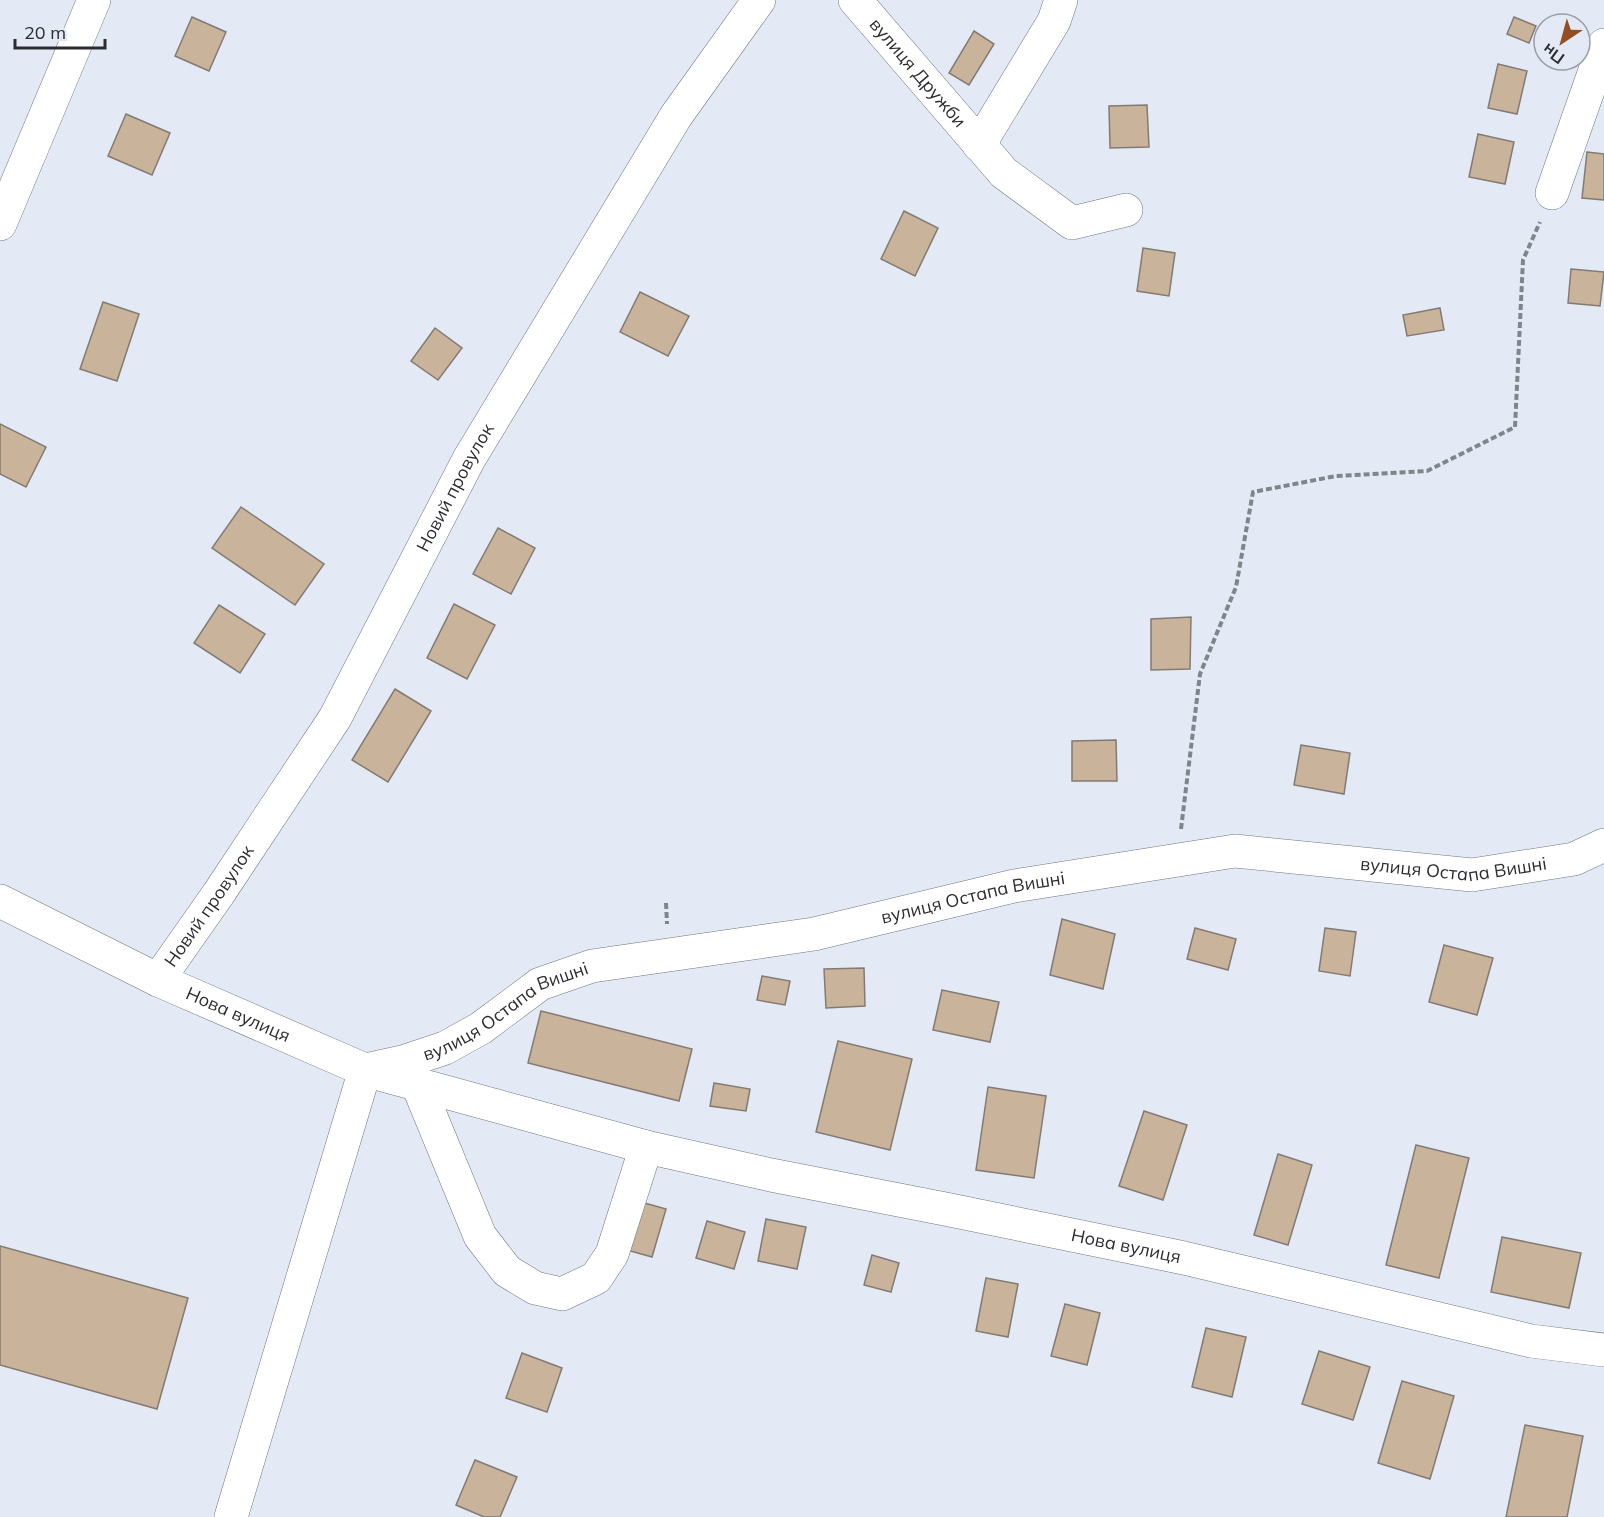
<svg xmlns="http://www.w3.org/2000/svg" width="1604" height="1517" viewBox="0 0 1604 1517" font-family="Mulish,sans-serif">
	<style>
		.building { fill: #c9b39b; stroke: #837b73; stroke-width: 1.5 }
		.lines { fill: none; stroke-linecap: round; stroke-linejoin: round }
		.minor-casing { stroke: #71767f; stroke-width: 34 }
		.path { stroke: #80848b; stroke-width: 4; stroke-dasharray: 6 3; stroke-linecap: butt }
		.minor { stroke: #fff; stroke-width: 33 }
		.labels { text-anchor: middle; stroke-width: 4.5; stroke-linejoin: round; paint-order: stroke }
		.street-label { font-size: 18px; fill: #2a2c30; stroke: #e4eaf5 }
	</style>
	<rect width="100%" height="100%" fill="#e4eaf5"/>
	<!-- building -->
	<g class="building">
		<path d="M192,17L226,32L209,71L175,56Z"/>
		<path d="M1514,17L1536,26L1529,43L1507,34Z"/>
		<path d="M974,31L994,44L969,85L949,73Z"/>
		<path d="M1498,64L1527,71L1517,114L1488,108Z"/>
		<path d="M1147,105L1149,147L1110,148L1109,106Z"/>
		<path d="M126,114L170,133L152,175L108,156Z"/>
		<path d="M1478,134L1514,142L1505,184L1469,177Z"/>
		<path d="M1587,152L1604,154V200L1582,198Z"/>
		<path d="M904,211L938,228L915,276L881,259Z"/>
		<path d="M1143,248L1175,253L1169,296L1137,291Z"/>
		<path d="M1571,269L1604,272L1600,306L1568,303Z"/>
		<path d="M640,292L689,316L668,356L620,332Z"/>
		<path d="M103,302L139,314L117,381L80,369Z"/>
		<path d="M1440,308L1444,330L1407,336L1403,315Z"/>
		<path d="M435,328L462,348L438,380L411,361Z"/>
		<path d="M0,424L46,447L26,487L0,474Z"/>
		<path d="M241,507L324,564L295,605L212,548Z"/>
		<path d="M498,528L535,548L511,594L473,574Z"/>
		<path d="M454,604L495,625L467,679L427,658Z"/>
		<path d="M219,605L265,634L240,673L194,643Z"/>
		<path d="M1191,617L1190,669L1151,670V619Z"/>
		<path d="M395,689L431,711L388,782L352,760Z"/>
		<path d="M1116,740L1117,781H1072V741Z"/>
		<path d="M1301,745L1350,753L1344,794L1294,785Z"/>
		<path d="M1062,919L1115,934L1103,989L1050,975Z"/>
		<path d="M1195,928L1236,939L1228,970L1187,959Z"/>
		<path d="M1325,928L1356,932L1350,976L1319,971Z"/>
		<path d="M1444,945L1493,958L1477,1015L1429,1002Z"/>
		<path d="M864,968L865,1006L826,1008L824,969Z"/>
		<path d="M762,976L790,981L785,1005L757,1000Z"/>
		<path d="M942,990L999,1002L990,1042L933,1030Z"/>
		<path d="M541,1011L692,1049L679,1101L528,1063Z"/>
		<path d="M838,1041L912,1059L890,1150L816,1132Z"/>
		<path d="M714,1083L750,1089L746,1111L710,1106Z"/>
		<path d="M988,1087L1046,1096L1034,1178L976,1170Z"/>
		<path d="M1144,1111L1187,1125L1163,1200L1119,1186Z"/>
		<path d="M1416,1145L1469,1158L1439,1278L1386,1265Z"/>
		<path d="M1278,1154L1312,1165L1288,1245L1254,1235Z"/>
		<path d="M641,1202L666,1209L652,1257L627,1250Z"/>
		<path d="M766,1219L806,1227L797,1269L758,1261Z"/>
		<path d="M707,1221L745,1232L734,1269L696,1258Z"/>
		<path d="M1502,1237L1581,1253L1569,1308L1491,1292Z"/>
		<path d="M0,1246L188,1298L157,1409L0,1365Z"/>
		<path d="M872,1255L899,1263L891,1292L864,1285Z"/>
		<path d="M986,1278L1018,1284L1008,1337L976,1331Z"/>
		<path d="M1065,1304L1100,1313L1087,1365L1051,1356Z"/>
		<path d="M1206,1328L1246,1337L1232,1397L1192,1387Z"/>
		<path d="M1319,1351L1370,1367L1353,1420L1302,1404Z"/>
		<path d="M522,1353L562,1368L547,1412L506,1398Z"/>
		<path d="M1402,1381L1454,1396L1430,1479L1378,1463Z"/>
		<path d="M1525,1425L1583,1436L1567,1517H1506Z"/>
		<path d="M475,1460L517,1477L500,1517H484L456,1505Z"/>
	</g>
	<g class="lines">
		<defs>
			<g id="minor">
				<path id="s1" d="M855,0L1004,173L1072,223L1126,210"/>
				<path d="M979,145L1054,21L1061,0"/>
				<path d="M1552,193L1604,45"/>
				<path d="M0,224L94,0"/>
				<path id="s2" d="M0,901L158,980L365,1070L646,1147L771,1175L945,1209L1184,1258L1531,1341L1604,1350"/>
				<path id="s3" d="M158,980L219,893L335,718L469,459L676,116L759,0"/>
				<path d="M417,1083L480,1236L507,1271L535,1288L562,1294L596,1278L612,1254L646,1147"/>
				<path id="s4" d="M231,1517L365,1070L406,1061L445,1048L481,1028L540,984L592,966L814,934L1014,886L1235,851L1472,875L1574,859L1604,845"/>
			</g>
		</defs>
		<!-- minor casing -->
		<use href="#minor" class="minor-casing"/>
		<!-- path -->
		<g class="path">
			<path d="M1181,829L1200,674L1236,587L1253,492L1336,476L1427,471L1515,427L1523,260L1540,222"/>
			<path d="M666,903L667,924"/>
		</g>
		<!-- minor -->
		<use href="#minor" class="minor"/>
	</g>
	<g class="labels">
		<!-- street labels -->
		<g class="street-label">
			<text dy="6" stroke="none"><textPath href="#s1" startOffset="96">вулиця Дружби</textPath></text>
			<text dy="6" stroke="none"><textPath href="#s3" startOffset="576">Новий провулок</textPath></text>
			<text dy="6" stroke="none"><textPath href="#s4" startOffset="1593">вулиця Остапа Вишні</textPath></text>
			<text dy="6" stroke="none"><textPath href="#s4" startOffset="1107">вулиця Остапа Вишні</textPath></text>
			<text dy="6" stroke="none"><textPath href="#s3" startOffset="90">Новий провулок</textPath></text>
			<text dy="6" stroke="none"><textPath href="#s4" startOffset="621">вулиця Остапа Вишні</textPath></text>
			<text dy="6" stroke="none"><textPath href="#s2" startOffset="264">Нова вулиця</textPath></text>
			<text dy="6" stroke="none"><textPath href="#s2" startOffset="1184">Нова вулиця</textPath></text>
		</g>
	</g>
	<!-- north arrow -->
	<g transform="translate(1562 42) rotate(216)"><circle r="28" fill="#e4eaf5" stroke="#9a9ea6" stroke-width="1.5"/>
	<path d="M0-4.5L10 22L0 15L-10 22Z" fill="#934e24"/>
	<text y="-9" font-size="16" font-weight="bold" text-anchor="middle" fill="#2a2c30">Пн</text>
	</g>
	<!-- scale -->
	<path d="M15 39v9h90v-9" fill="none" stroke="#2a2c30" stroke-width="3"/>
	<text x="24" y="39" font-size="18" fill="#2a2c30" stroke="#e4eaf5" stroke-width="4.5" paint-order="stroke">20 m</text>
</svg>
